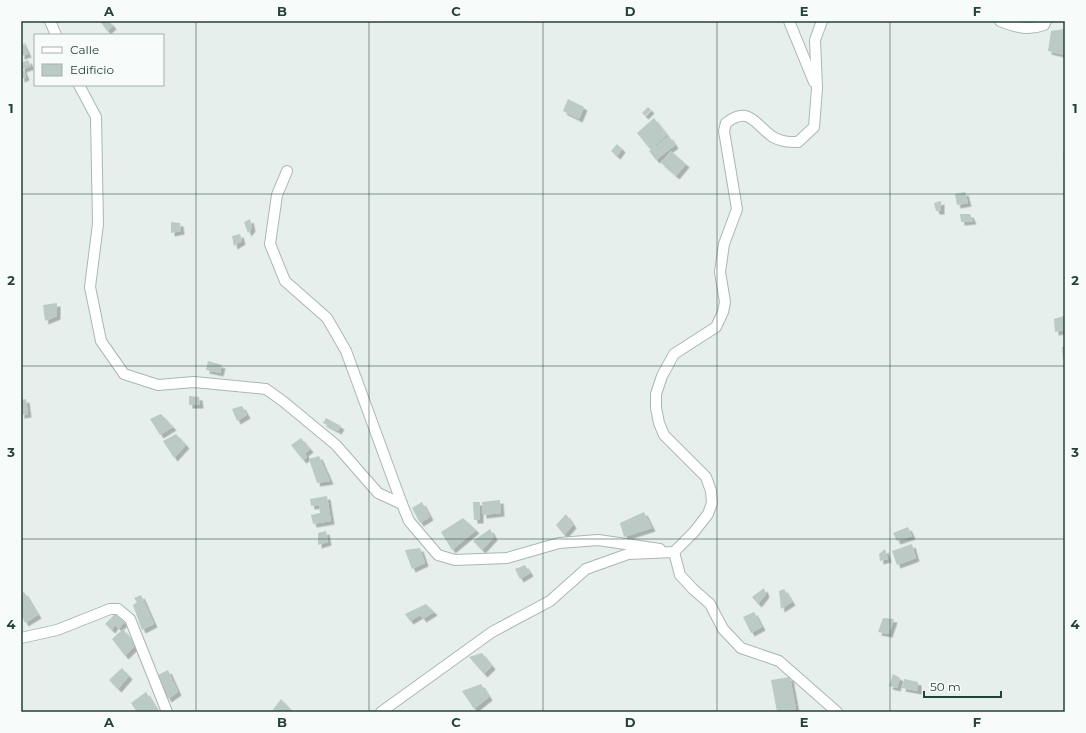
<svg xmlns="http://www.w3.org/2000/svg" width="1086" height="733" viewBox="0 0 1086 733" font-family="Montserrat,sans-serif">
	<style>
		.building { fill: #bbcac4; filter: url(#shadow) }
		.lines { fill: none; stroke-linecap: round; stroke-linejoin: round }
		.minor-casing { stroke: #a8b8b2; stroke-width: 12 }
		.minor { stroke: #fff; stroke-width: 10 }
		.grid { fill: none; stroke: #24423a; stroke-width: 1; stroke-opacity: 0.55 }
		.neatline { fill: none; stroke: #24423a; stroke-width: 1.5 }
		.grid-label { font-size: 13px; text-anchor: middle; font-weight: bold; fill: #24423a }
	</style>
	<defs>
		<filter id="shadow"><feDropShadow dx="3.5" dy="3.5" stdDeviation="0" flood-color="#0004"/></filter>
	</defs>
	<rect width="100%" height="100%" fill="#e6efeb"/>
	<!-- building -->
	<g class="building">
		<path d="M100,21H109L113,26L107,31Z"/>
		<path d="M1064,29L1065,55L1048,51L1051,31Z"/>
		<path d="M21,39L28,54L21,56Z"/>
		<path d="M28,60L31,66L23,69L26,77L21,79V63Z"/>
		<path d="M568,99L584,107L579,119L563,111Z"/>
		<path d="M648,107L651,110L645,116L642,113Z"/>
		<path d="M654,118L667,135L650,149L637,133Z"/>
		<path d="M669,136L675,145L656,160L649,151Z"/>
		<path d="M617,144L622,149L617,156L611,151Z"/>
		<path d="M671,151L686,164L676,176L661,163Z"/>
		<path d="M1065,152V165H1064L1063,153Z"/>
		<path d="M965,192L968,203L957,205L955,194Z"/>
		<path d="M941,201V211H936L934,203Z"/>
		<path d="M960,214H970L973,221L961,222Z"/>
		<path d="M250,219L252,228L248,233L244,222Z"/>
		<path d="M171,222L180,223L181,231L171,233Z"/>
		<path d="M240,234L242,241L234,246L232,236Z"/>
		<path d="M57,303V316L45,321L43,305Z"/>
		<path d="M1064,316L1065,330L1055,332L1054,319Z"/>
		<path d="M1062,347H1065V359L1063,360Z"/>
		<path d="M208,361L222,365L220,373L206,370Z"/>
		<path d="M189,396L199,397L200,405H189Z"/>
		<path d="M26,399L28,414L21,415V400Z"/>
		<path d="M242,406L247,415L237,421L232,409Z"/>
		<path d="M161,414L173,427L160,435L150,419Z"/>
		<path d="M326,418L341,426L338,431L323,423Z"/>
		<path d="M176,434L186,445L174,458L163,441Z"/>
		<path d="M301,438L310,449L305,453L307,457L303,460L291,445Z"/>
		<path d="M319,456L330,481L317,483L309,459Z"/>
		<path d="M327,496L331,521L313,524L311,515L320,513L319,505L311,506L310,499Z"/>
		<path d="M500,500L501,513L483,515L482,502Z"/>
		<path d="M422,502L430,517L420,523L412,508Z"/>
		<path d="M473,502H480V520H474Z"/>
		<path d="M644,512L652,528L624,537L620,523Z"/>
		<path d="M566,514L573,525L564,535L556,525Z"/>
		<path d="M463,518L476,530L452,550L441,532Z"/>
		<path d="M908,527L912,536L897,541L893,533Z"/>
		<path d="M490,529L494,537L482,550L473,541Z"/>
		<path d="M326,531L328,542L318,545V533Z"/>
		<path d="M912,544L916,558L897,565L892,551Z"/>
		<path d="M420,548L425,563L412,569L405,550Z"/>
		<path d="M885,549L888,559L880,561L879,554Z"/>
		<path d="M525,565L530,573L520,579L515,569Z"/>
		<path d="M764,588L766,594L758,604L752,597Z"/>
		<path d="M784,589L792,602L781,609L779,591Z"/>
		<path d="M24,592L38,615L25,623L21,614V594Z"/>
		<path d="M141,595L154,624L142,630L133,605L137,602L134,598Z"/>
		<path d="M426,604L434,612L423,619L420,615L410,621L405,614Z"/>
		<path d="M754,612L762,627L751,633L743,617Z"/>
		<path d="M115,614L124,622L119,629L115,625L112,630L105,624Z"/>
		<path d="M883,618L894,619L889,634L878,632Z"/>
		<path d="M123,629L135,646L125,656L112,639Z"/>
		<path d="M482,653L492,666L484,674L469,657Z"/>
		<path d="M122,668L129,676L118,689L109,680Z"/>
		<path d="M168,670L178,692L168,699L156,676Z"/>
		<path d="M893,674L900,678L897,688L889,686Z"/>
		<path d="M790,677L796,709L784,712H777L771,680Z"/>
		<path d="M904,679L918,682V691L902,688Z"/>
		<path d="M481,684L489,697L474,709L462,691Z"/>
		<path d="M146,692L158,712H137L131,703Z"/>
		<path d="M281,699L293,712H274L272,711Z"/>
	</g>
	<g class="lines">
		<defs>
			<g id="minor">
				<path d="M50,21L56,35"/>
				<path d="M789,21L814,82"/>
				<path d="M1000,21C1015,27 1028,31 1044,25L1046,21"/>
				<path d="M79,85L96,117L98,224L90,287L101,341L124,374L158,385L194,382L266,389L284,402L336,445L378,493L402,504"/>
				<path d="M287,171L277,195L270,244L285,281L327,318L346,351L402,504L409,521L438,555L455,560L507,558L559,543L598,540L660,549"/>
				<path d="M674,552L680,575L693,589L710,604L723,629L741,648L779,661L837,712"/>
				<path d="M21,638L57,630L110,609H118L130,619L167,712"/>
				<path d="M381,712L492,632L550,601L586,569L628,554L674,552L694,532L708,514L712,503L711,491L706,477L664,435L659,423L656,408V394L662,376L674,354L716,327L723,312L725,302L720,272L724,244L737,209L724,131L726,123C750,105 755,125 773,137C781,142 789,142 798,142L814,127L817,88L815,40L822,21"/>
			</g>
		</defs>
		<!-- minor casing -->
		<use href="#minor" class="minor-casing"/>
		<!-- minor -->
		<use href="#minor" class="minor"/>
	</g>
	<!-- grid -->
	<path class="grid" d="M196,21V712M369,21V712M543,21V712M717,21V712M890,21V712M21,194H1065M21,366H1065M21,539H1065"/>
	<!-- border -->
	<rect width="1086" height="733" fill="none" stroke="#f7fbf9" stroke-width="44"/>
	<!-- legend -->
	<rect x="34" y="34" width="130" height="52" fill="#f7fbf9" stroke="#a3b1ad"/>
	<rect x="42" y="47" width="20" height="6" fill="#ffffff" stroke="#a3b1ad"/>
	<text x="70" y="54" font-size="12" fill="#24423a">Calle</text>
	<rect x="42" y="64" width="20" height="12" fill="#bbcac4" stroke="#a3b1ad"/>
	<text x="70" y="74" font-size="12" fill="#24423a">Edificio</text>
	<!-- scale -->
	<path d="M924 691v6h77v-6" fill="none" stroke="#24423a" stroke-width="2"/>
	<text x="930" y="691" font-size="12" fill="#24423a" stroke="#f7fbf9" stroke-width="3" paint-order="stroke">50 m</text>
	<rect x="22" y="22" width="1042" height="689" class="neatline"/>
	<g class="grid-label">
		<text x="109" y="16">A</text>
		<text x="282" y="16">B</text>
		<text x="456" y="16">C</text>
		<text x="630" y="16">D</text>
		<text x="804" y="16">E</text>
		<text x="977" y="16">F</text>
		<text x="11" y="113">1</text>
		<text x="1075" y="113">1</text>
		<text x="11" y="285">2</text>
		<text x="1075" y="285">2</text>
		<text x="11" y="457">3</text>
		<text x="1075" y="457">3</text>
		<text x="11" y="629">4</text>
		<text x="1075" y="629">4</text>
		<text x="109" y="727">A</text>
		<text x="282" y="727">B</text>
		<text x="456" y="727">C</text>
		<text x="630" y="727">D</text>
		<text x="804" y="727">E</text>
		<text x="977" y="727">F</text>
	</g>
</svg>
